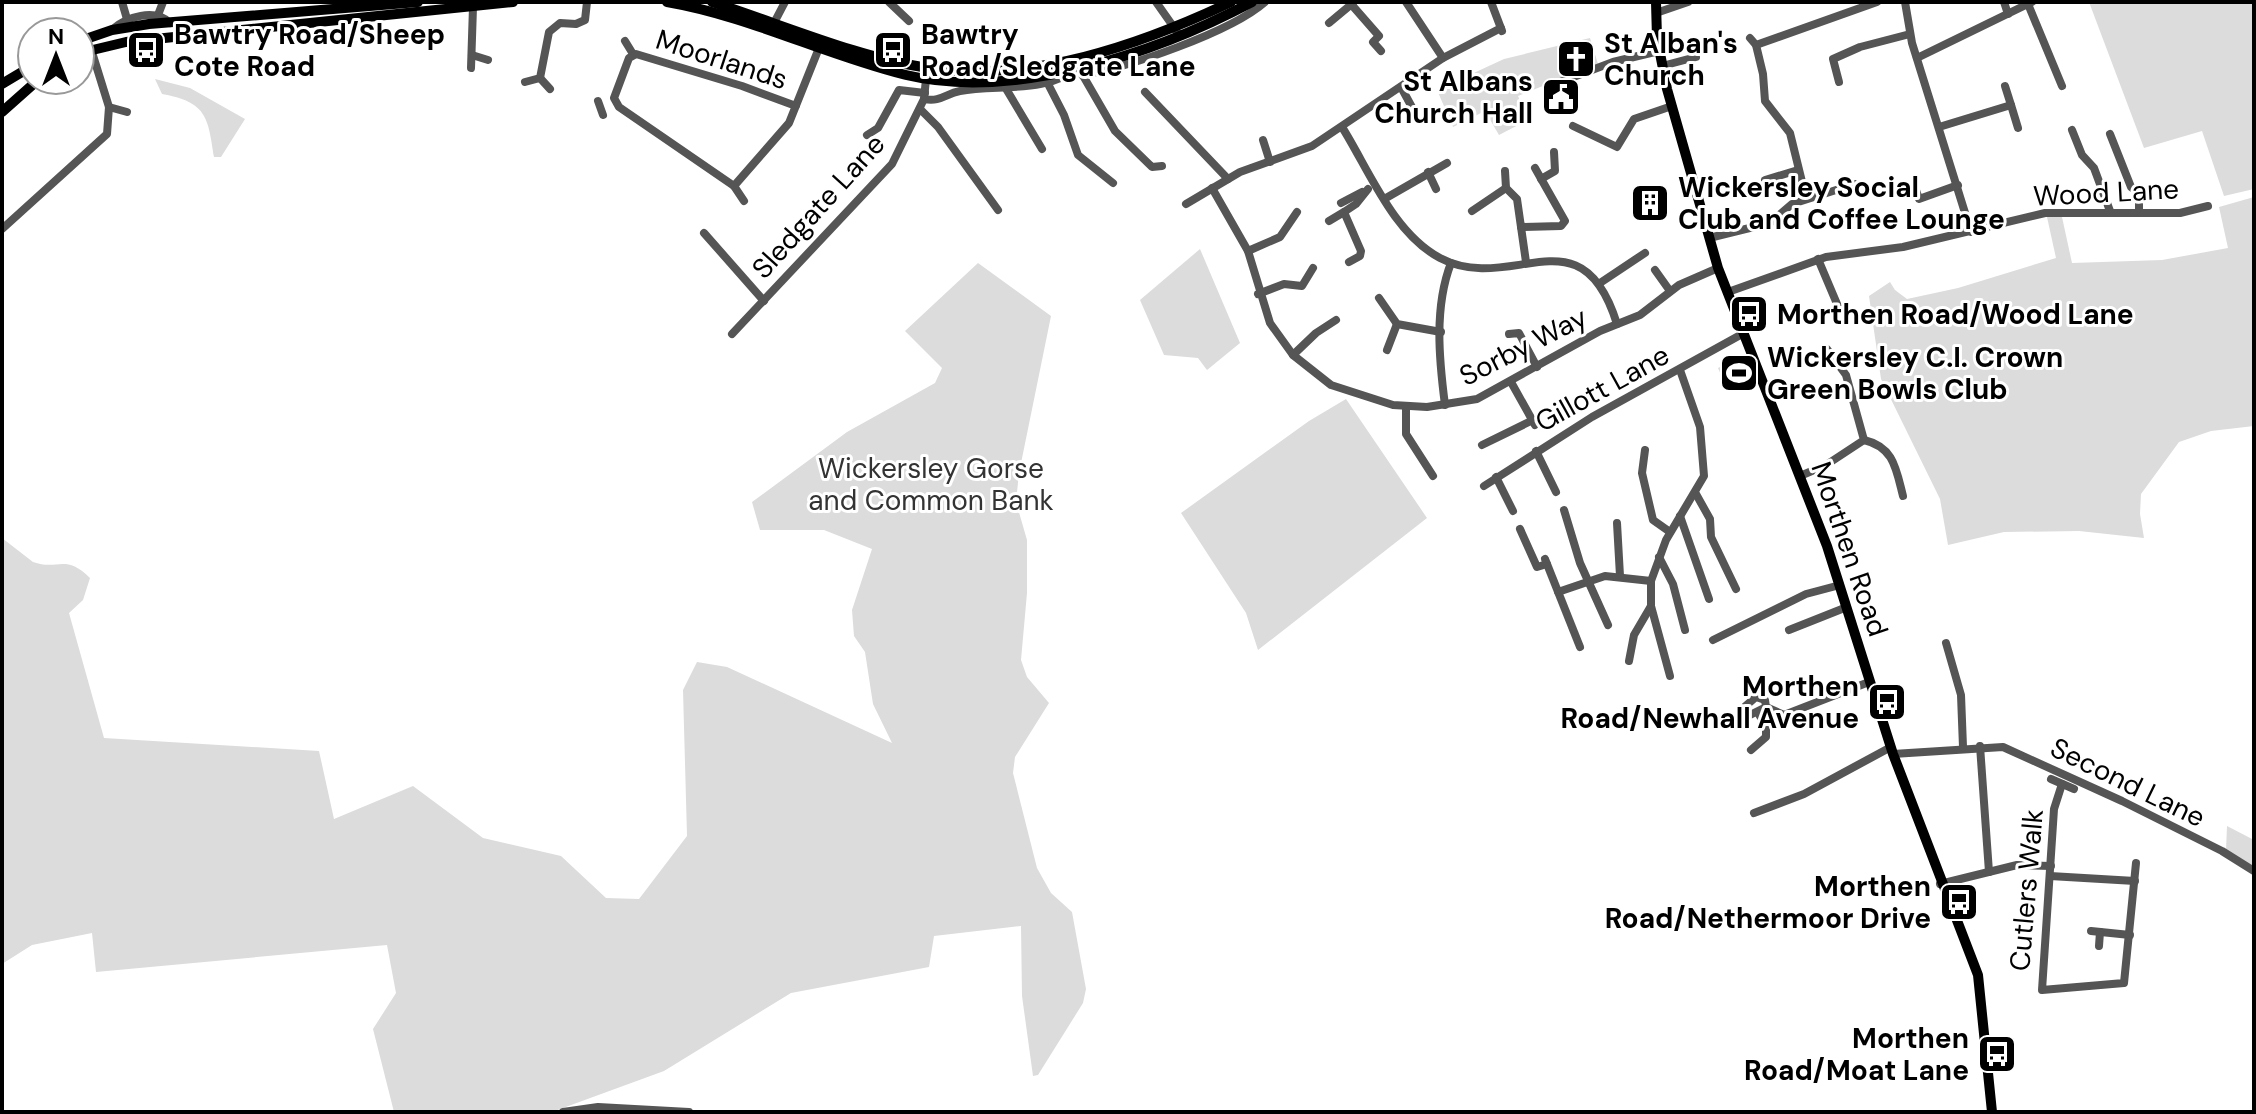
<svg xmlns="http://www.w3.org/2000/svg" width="2256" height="1114" viewBox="0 0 2256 1114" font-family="'DM Sans',sans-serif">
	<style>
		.green { fill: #dcdcdc }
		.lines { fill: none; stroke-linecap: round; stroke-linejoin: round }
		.minor { stroke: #555; stroke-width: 8 }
		.major { stroke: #000; stroke-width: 10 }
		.labels { text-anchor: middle; stroke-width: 6; stroke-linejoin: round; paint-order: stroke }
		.poi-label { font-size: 28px; font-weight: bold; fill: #000; stroke: #fff; text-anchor: start }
		.street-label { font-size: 28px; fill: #000; stroke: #fff }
		.park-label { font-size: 28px; fill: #333; stroke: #fff }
	</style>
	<rect width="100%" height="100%" fill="#fff"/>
	<!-- green -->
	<g class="green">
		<path d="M2089,2H2254V189L2224,196L2202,131L2144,148Z"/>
		<path d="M1590,38L1598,64L1518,96L1528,120L1499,135L1485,111L1453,127L1437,90L1504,59Z"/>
		<path d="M155,79L190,88L245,119L221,157H214C208,116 206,102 162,94Z"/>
		<path d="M2254,197V426L2211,431L2179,442L2141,494L2140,514L2144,538L2079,531L2004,532L1948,545L1940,499L1881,379L1869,296L1890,282L1895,290L1907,299L1958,288L2056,258L2047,217H2062L2072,263L2162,260L2228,248L2219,207Z"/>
		<path d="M1200,249L1240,343L1207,370L1198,358L1164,355L1140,300Z"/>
		<path d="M978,263L1051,316L1019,473L1016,502L1027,540V593L1021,660L1027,677L1049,703L1015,757L1013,773L1037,868L1051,893L1072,912L1086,989L1083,1003L1038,1075L1033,1076L1022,996L1021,926L934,936L929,967L791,993L664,1071L552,1112H394L373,1029L396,993L387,945L96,972L92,933L32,945L2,964V538L33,562C58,571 65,553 90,578L83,600L69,613L104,738L319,751L334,819L413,786L483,838L561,856L606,898L639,899L687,836L683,690L697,662L727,667L892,743L873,704L865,652L854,636L852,610L872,549L824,530H760L752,502L847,432L935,383L942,368L905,331Z"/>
		<path d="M1748,354L1759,379L1729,392L1718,368Z"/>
		<path d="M1346,399L1427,518L1258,650L1246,613L1181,513L1309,421Z"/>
		<path d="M2227,826L2254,840V868L2226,851Z"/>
	</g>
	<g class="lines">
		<!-- minor -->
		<g class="minor">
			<path d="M122,2L127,19"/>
			<path d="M889,2L909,21"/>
			<path d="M1156,2L1180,36"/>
			<path d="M1406,2L1443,58"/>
			<path d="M1491,2L1502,31"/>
			<path d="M1905,2L1912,43L1971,232"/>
			<path d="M2004,2L2008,14"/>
			<path d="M1351,4L1379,36L1373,42L1381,51"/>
			<path d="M2028,4L2062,86"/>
			<path d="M1656,13L1688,2"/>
			<path d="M158,15L163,2"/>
			<path d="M775,21L785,2"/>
			<path d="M1329,23L1353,3"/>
			<path d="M113,29C126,17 155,8 170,23"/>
			<path d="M1750,38L1756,45L1763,74L1765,101L1790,133L1806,198"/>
			<path d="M625,41L633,54"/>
			<path d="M1756,45L1877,2"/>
			<path d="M472,55L488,60"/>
			<path d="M1917,58L2032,2"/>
			<path d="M1662,66L1696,57"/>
			<path d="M471,68L473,7"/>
			<path d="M1082,75C1127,68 1231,32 1265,2"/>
			<path d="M540,78L550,89"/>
			<path d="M926,79L924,99C941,102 945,94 960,91C997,84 1048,94 1078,67L1115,131L1152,167L1162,166"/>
			<path d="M525,82L540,78L549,32L560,23L576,24L585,20L587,2"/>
			<path d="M1047,82L1064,115L1078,155L1113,183"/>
			<path d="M1839,82L1833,59L1860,47L1910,34"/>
			<path d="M1555,84L1613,62L1659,51"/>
			<path d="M2005,86L2011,105"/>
			<path d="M1005,87L1042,149"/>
			<path d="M1401,87L1414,111"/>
			<path d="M1145,92L1228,179"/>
			<path d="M598,101L603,115"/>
			<path d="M796,106L742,86L636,54L629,58L614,98L619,107L734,186L789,123L819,48L817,42"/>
			<path d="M109,107L127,112"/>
			<path d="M921,110L938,127L998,210"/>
			<path d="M1573,126L1617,147L1634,119L1672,106"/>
			<path d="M1342,127C1369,170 1393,233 1440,258C1512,296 1581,208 1617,324"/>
			<path d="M1939,127L2011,105L2018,128"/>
			<path d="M2072,130L2082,155L2094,168L2110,211"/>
			<path d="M2110,134L2131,187L2139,193V211"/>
			<path d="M867,135L878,128L899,90L925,93"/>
			<path d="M1263,140L1270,162"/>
			<path d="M1505,171L1506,188L1517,199L1526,262"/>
			<path d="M1428,172L1436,189"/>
			<path d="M1541,179L1555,171L1554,152"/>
			<path d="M1765,180L1798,170"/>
			<path d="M734,186L744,201"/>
			<path d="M1915,187L1919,199L1958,185"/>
			<path d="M1212,188L1248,251L1270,323L1293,355L1331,385L1393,405L1427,407L1477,399L1600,331L1640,315L1679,285L1718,268"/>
			<path d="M1386,198L1447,163"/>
			<path d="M1341,203L1362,192"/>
			<path d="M1186,204L1240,172L1312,146L1443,58L1501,28"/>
			<path d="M1472,211L1506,188"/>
			<path d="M1329,221L1344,212"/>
			<path d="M1521,227L1561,226L1565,221L1535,168"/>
			<path d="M2,229L107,134L109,107L91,49"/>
			<path d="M704,233L764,301"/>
			<path d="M1709,238L1770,223L1792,204L1855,184"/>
			<path d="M1248,251L1280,237L1297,212"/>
			<path d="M1818,259L1840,311"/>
			<path d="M1349,262L1360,256L1361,251L1344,212L1356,204L1368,189"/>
			<path d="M1655,270L1670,291"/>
			<path d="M1600,283L1645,253"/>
			<path d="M1728,292L1826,257L1903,247L2045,213H2180L2208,206"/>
			<path d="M1258,294L1284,284L1302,286L1313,268"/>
			<path d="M1379,298L1397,324L1441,332"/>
			<path d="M732,334L892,164L924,99"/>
			<path d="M1509,334L1519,333L1537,367"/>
			<path d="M1387,350L1397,324"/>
			<path d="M1293,355L1316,333L1336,320"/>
			<path d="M1511,382L1535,425"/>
			<path d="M1445,405C1439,359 1434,307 1451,263"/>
			<path d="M1406,407V434L1433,476"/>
			<path d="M1864,440C1894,447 1896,469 1903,496"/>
			<path d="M1482,445L1533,420"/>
			<path d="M1645,450L1642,473L1653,520L1670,532"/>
			<path d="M1536,451L1556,492"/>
			<path d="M1800,476L1826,465L1864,440L1846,375L1827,349"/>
			<path d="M1496,477L1513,511"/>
			<path d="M1484,486L1592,417L1744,333"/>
			<path d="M1696,494L1710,519L1711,537L1736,589"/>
			<path d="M1564,510L1580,563L1608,625"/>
			<path d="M1680,516L1709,599"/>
			<path d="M1617,523L1620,576"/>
			<path d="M1520,529L1537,567L1547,564"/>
			<path d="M1659,557L1673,584L1685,630"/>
			<path d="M1545,559L1580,647"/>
			<path d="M1558,592L1605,576L1651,581"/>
			<path d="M1651,606L1670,676"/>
			<path d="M1789,630L1847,607"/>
			<path d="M1713,640L1806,594L1840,585"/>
			<path d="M1946,643L1961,695L1963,747"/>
			<path d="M1629,661L1634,635L1651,606V581L1666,540L1704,476L1700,427L1680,370"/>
			<path d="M1766,707L1765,700L1756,697L1742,709L1748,716L1766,707L1784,715L1869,682"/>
			<path d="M1980,746L1989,872"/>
			<path d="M1751,750L1766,737V726L1758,713"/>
			<path d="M1893,754L2003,747L2122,801L2222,851L2254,871"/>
			<path d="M2051,779L2074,789"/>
			<path d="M2062,784L2054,809L2042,990L2124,983L2136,863"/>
			<path d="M1754,813L1804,794L1891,747"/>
			<path d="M2050,876L2135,881"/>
			<path d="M1940,884L2017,865L2051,866"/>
			<path d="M2091,931L2130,935"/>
			<path d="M2099,946L2100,932"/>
			<path d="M563,1112L598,1107L689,1112"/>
		</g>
		<!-- major -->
		<g class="major">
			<path d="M667,2C749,16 825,55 906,75C1015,101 1156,53 1252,2"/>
			<path d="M712,2C778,23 862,59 929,68C1032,83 1140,45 1231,2"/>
			<path d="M1656,2L1657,38L1667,89L1718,268L1827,546L1893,754L1978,975L1992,1112"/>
			<path d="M80,41L112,30L149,24L418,2"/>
			<path d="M80,53L126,42L513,2"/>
			<path d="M2,84L32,66"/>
			<path d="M2,112L38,80"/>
		</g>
	</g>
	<!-- icons -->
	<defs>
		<symbol id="bus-square" viewBox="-11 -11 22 22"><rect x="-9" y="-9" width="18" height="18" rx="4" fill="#000" stroke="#fff"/><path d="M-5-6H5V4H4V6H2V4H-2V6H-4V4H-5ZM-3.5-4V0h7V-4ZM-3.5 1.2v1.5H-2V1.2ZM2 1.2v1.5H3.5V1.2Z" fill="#fff"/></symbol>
		<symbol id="church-square" viewBox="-11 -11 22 22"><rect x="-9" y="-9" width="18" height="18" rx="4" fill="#000" stroke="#fff"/><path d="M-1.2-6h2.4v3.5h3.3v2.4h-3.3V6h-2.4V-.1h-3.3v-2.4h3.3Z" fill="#fff"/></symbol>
		<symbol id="civic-square" viewBox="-11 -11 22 22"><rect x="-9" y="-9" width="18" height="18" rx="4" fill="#000" stroke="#fff"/><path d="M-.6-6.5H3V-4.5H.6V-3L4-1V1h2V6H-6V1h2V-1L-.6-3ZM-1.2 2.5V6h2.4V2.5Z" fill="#fff"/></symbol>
		<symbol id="building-square" viewBox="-11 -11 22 22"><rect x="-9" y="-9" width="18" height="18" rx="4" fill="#000" stroke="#fff"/><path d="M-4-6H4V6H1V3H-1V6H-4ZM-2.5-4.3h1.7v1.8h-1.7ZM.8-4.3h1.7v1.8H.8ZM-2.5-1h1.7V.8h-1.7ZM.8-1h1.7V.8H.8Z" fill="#fff"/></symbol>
		<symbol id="stadium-square" viewBox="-11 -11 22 22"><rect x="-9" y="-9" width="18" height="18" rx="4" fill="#000" stroke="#fff"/><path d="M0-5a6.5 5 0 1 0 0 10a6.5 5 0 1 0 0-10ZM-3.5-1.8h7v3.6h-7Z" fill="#fff"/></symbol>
	</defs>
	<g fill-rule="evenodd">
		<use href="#bus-square" x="124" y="28" width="44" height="44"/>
		<use href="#bus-square" x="871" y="28" width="44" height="44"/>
		<use href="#church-square" x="1554" y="37" width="44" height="44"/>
		<use href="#civic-square" x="1539" y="75" width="44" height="44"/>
		<use href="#building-square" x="1628" y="181" width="44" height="44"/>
		<use href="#bus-square" x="1727" y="292" width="44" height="44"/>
		<use href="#stadium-square" x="1717" y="351" width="44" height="44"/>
		<use href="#bus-square" x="1865" y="680" width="44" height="44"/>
		<use href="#bus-square" x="1937" y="880" width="44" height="44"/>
		<use href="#bus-square" x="1975" y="1032" width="44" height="44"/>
	</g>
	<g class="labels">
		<!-- poi labels -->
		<g class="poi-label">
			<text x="174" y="44">Bawtry Road/Sheep<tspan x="174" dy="32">Cote Road</tspan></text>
			<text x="921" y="44">Bawtry<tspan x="921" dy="32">Road/Sledgate Lane</tspan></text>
			<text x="1604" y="53">St Alban's<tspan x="1604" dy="32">Church</tspan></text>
			<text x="1533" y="91" text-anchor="end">St Albans<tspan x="1533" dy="32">Church Hall</tspan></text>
			<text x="1678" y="197">Wickersley Social<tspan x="1678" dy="32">Club and Coffee Lounge</tspan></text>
			<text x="1777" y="324">Morthen Road/Wood Lane</text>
			<text x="1767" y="367">Wickersley C.I. Crown<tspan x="1767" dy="32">Green Bowls Club</tspan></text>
			<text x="1859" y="696" text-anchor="end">Morthen<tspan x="1859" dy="32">Road/Newhall Avenue</tspan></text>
			<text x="1931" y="896" text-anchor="end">Morthen<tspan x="1931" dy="32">Road/Nethermoor Drive</tspan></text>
			<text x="1969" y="1048" text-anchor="end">Morthen<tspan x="1969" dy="32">Road/Moat Lane</tspan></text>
		</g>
		<!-- street labels -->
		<g class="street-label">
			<text transform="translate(722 59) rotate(18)" y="10">Moorlands</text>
			<text transform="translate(2106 192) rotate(-3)" y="10">Wood Lane</text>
			<text transform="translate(818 206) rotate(-48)" y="10">Sledgate Lane</text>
			<text transform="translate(1523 346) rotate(-27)" y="10">Sorby Way</text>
			<text transform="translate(1602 388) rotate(-29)" y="10">Gillott Lane</text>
			<text transform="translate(1850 549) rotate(71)" y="10">Morthen Road</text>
			<text transform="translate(2128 782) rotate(26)" y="10">Second Lane</text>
			<text transform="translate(2026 890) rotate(-85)" y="10">Cutlers Walk</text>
		</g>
		<!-- park labels -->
		<g class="park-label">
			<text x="931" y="478">Wickersley Gorse<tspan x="931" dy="32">and Common Bank</tspan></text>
		</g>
	</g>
	<!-- border -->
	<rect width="2256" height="1114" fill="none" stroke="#000000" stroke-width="8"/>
	<!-- north arrow -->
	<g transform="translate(56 56)"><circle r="38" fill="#ffffff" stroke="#999999" stroke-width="2"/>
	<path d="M0-6L14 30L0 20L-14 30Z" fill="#000000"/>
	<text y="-12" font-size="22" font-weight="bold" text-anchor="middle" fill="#000000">N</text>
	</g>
</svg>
